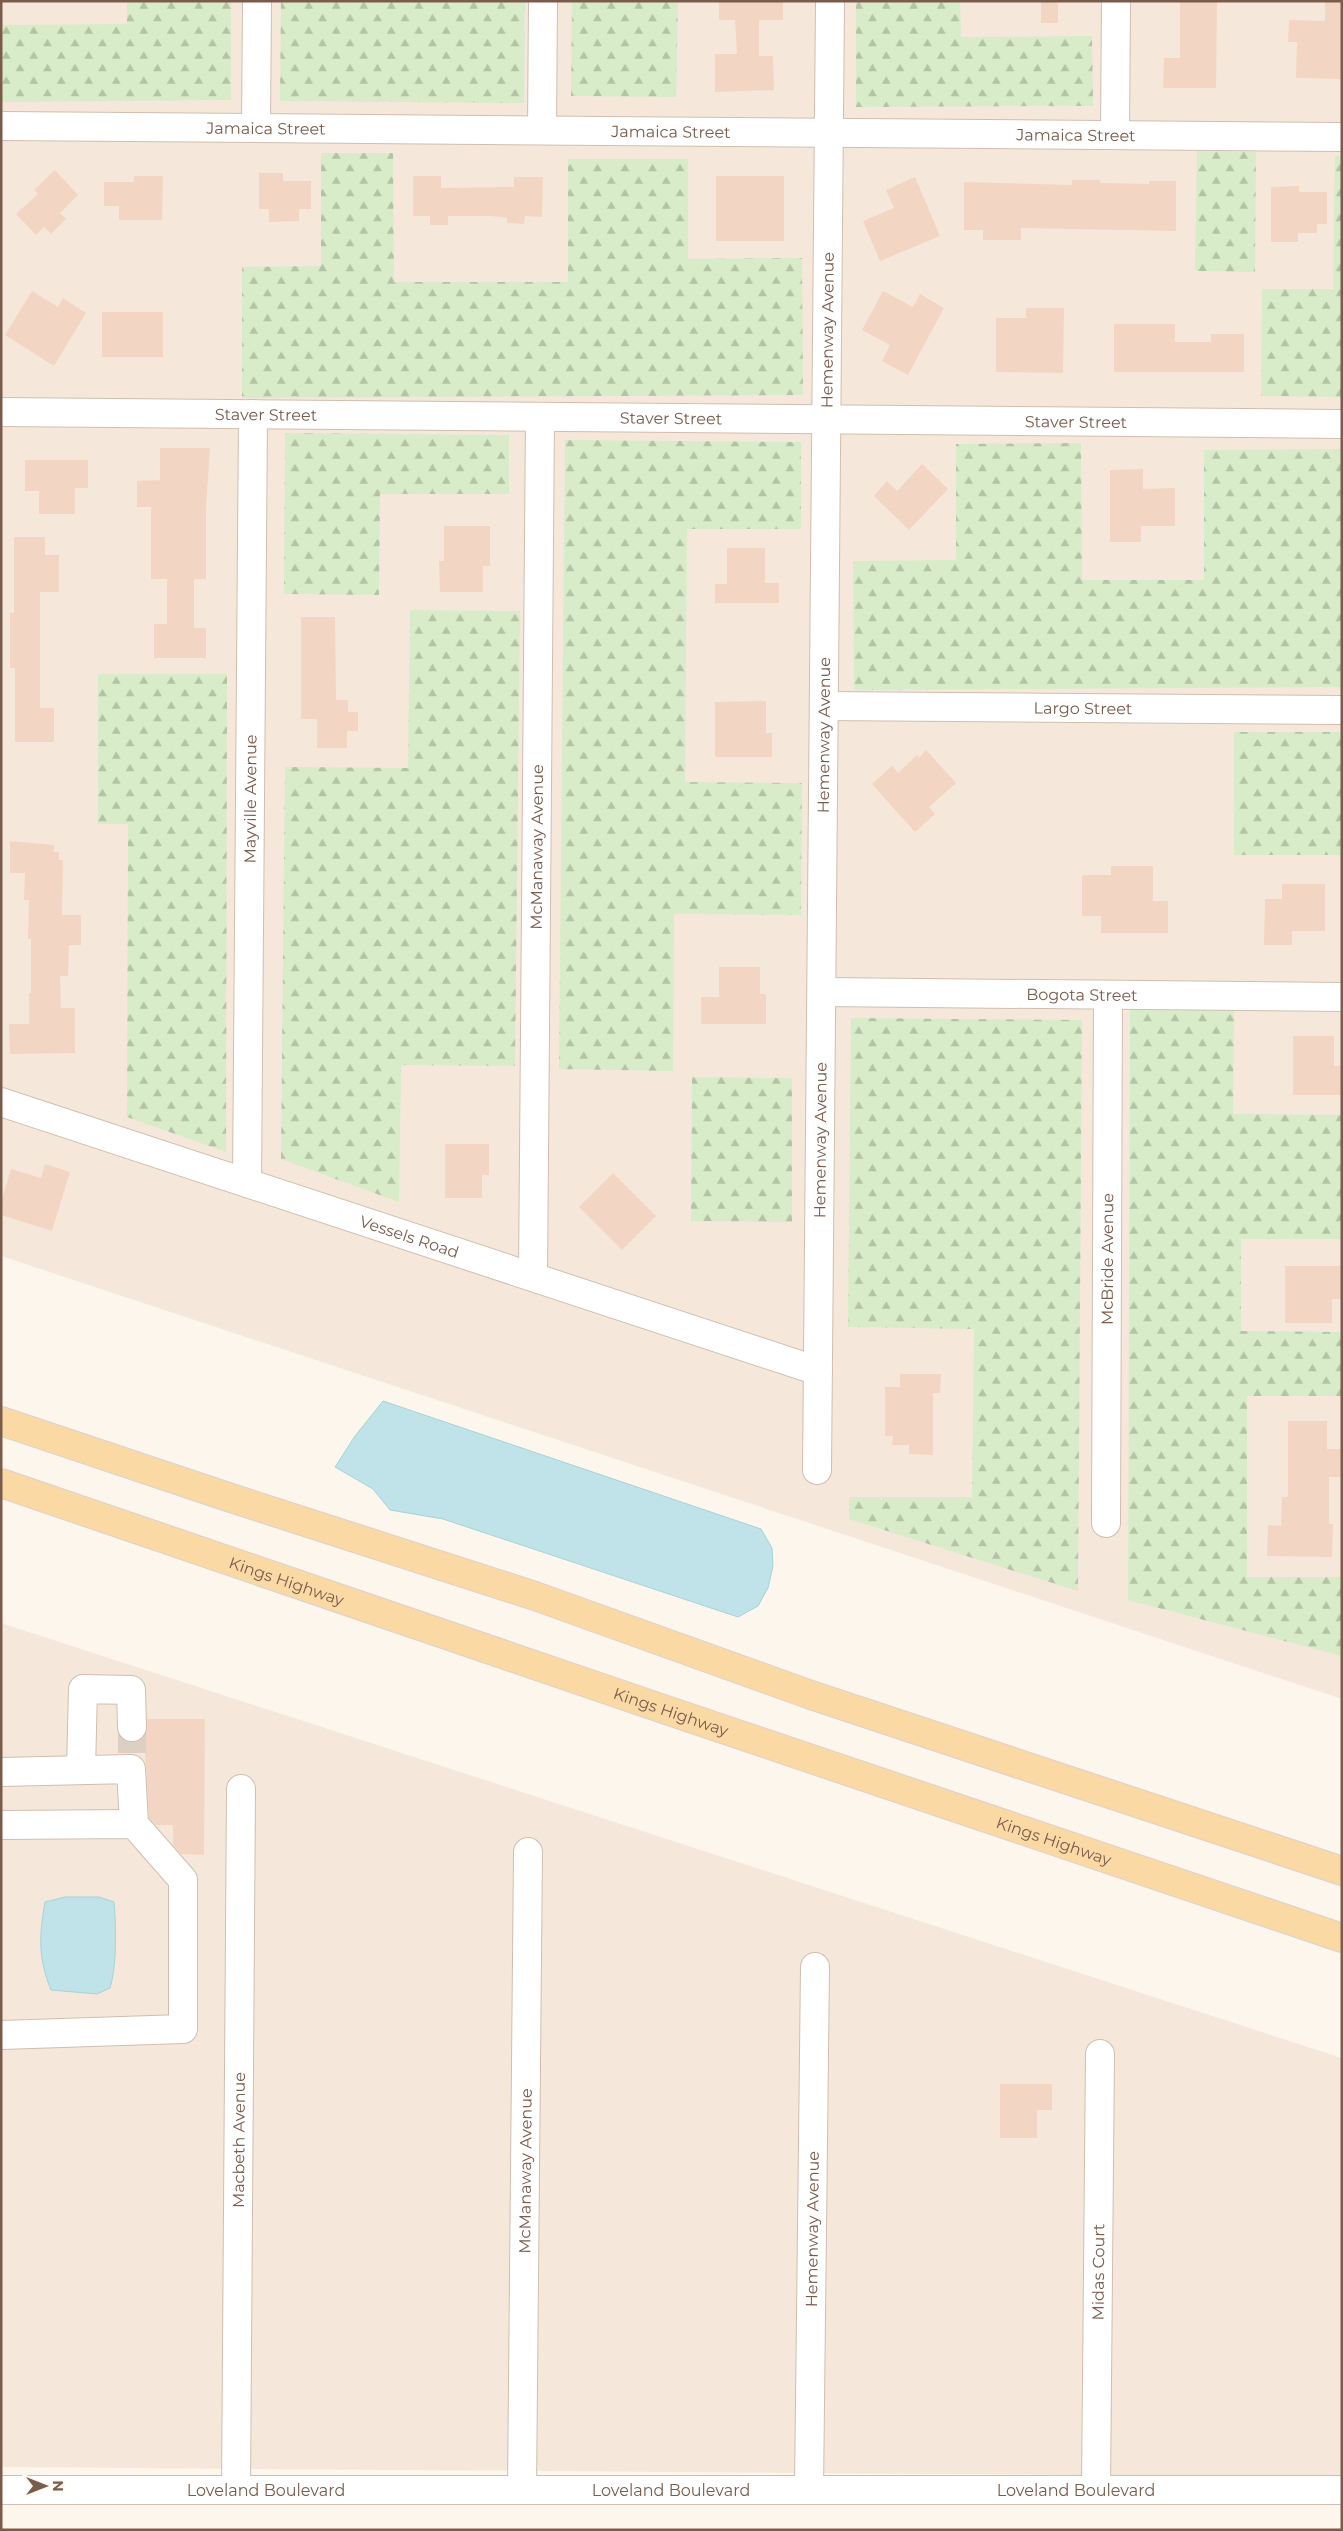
<svg xmlns="http://www.w3.org/2000/svg" width="1343" height="2531" viewBox="0 0 1343 2531" font-family="Montserrat,sans-serif">
	<style>
		.residential { fill: #f5e8da }
		.forest { fill: url(#forest-firs) }
		.water { fill: #bfe3e8; stroke: #a5d3da }
		.building { fill: #f3d5c3 }
		.lines { fill: none; stroke-linecap: round; stroke-linejoin: round }
		.minor-tunnel { stroke: #dcd0c4; stroke-width: 28; stroke-dasharray: 28 14; stroke-linecap: butt }
		.minor-casing { stroke: #d1beb0; stroke-width: 30 }
		.major-casing { stroke: #dad1cd; stroke-width: 30 }
		.minor { stroke: #fff; stroke-width: 28 }
		.major { stroke: #fbd9a5; stroke-width: 28 }
		.labels { text-anchor: middle; stroke-width: 4; stroke-linejoin: round; paint-order: stroke }
		.street-label { font-size: 16px; fill: #7a5c4d; stroke: #fffaf3 }
	</style>
	<defs>
		<pattern id="forest-firs" width="22" height="20" patternUnits="userSpaceOnUse" patternTransform="scale(1.25)"><rect width="22" height="20" fill="#d8ecc9"/><path d="M5 1l3.5 6h-7zM16 11l3.5 6h-7z" fill="#b4c2a5"/></pattern>
	</defs>
	<rect width="100%" height="100%" fill="#fdf6ec"/>
	<!-- residential -->
	<g class="residential">
		<path d="M1,1H1342V1699L1,1256Z"/>
		<path d="M1,1623L1342,2058V2477L1,2467Z"/>
	</g>
	<!-- forest -->
	<g class="forest">
		<path d="M127,1H231V100L1,102V25L127,24Z"/>
		<path d="M281,1H525L524,103L280,101Z"/>
		<path d="M572,1H678L676,97L571,96Z"/>
		<path d="M856,1H960L961,37L1092,36L1093,106L856,107Z"/>
		<path d="M1197,151L1256,152L1255,272L1195,271Z"/>
		<path d="M321,153H393L394,282H568V159H688V259L802,258L803,395L242,398V267L321,266Z"/>
		<path d="M1335,156H1342V397L1261,396L1262,289H1333Z"/>
		<path d="M285,433L509,435V494H380L379,595L284,594Z"/>
		<path d="M565,440L801,442V529H687L685,782L802,783L801,915L674,914L673,1071L559,1069Z"/>
		<path d="M1081,443L1082,580H1204V450L1342,449V687L854,690L853,561L956,560V444Z"/>
		<path d="M410,610L520,611L515,1066L401,1065L399,1202L281,1159L285,767L408,768Z"/>
		<path d="M98,674H227L226,1152L127,1117L128,824H98Z"/>
		<rect x="1234" y="732" width="108" height="123"/>
		<path d="M1130,1009H1234L1233,1114L1342,1115V1239H1241V1331L1342,1332V1396H1247V1577H1342V1656L1128,1600Z"/>
		<path d="M851,1018L1082,1020L1078,1591L849,1519V1497H972L974,1329L848,1327Z"/>
		<path d="M692,1077L792,1078V1222L691,1221Z"/>
	</g>
	<!-- water -->
	<g class="water">
		<path d="M383,1401L761,1529L772,1548L773,1566L768,1588L758,1606L738,1617L443,1519L390,1510L373,1489L335,1467L355,1436Z"/>
		<path d="M65,1897H99L114,1902C116,1925 117,1966 110,1988L97,1994L51,1990C38,1958 39,1936 45,1902Z"/>
	</g>
	<!-- building -->
	<g class="building">
		<path d="M719,1H783V20H759V56H773L774,90L715,92V54H737L735,20H719Z"/>
		<rect x="1041" y="1" width="17" height="22"/>
		<path d="M1180,1H1217L1216,88H1163L1164,58H1180Z"/>
		<path d="M1325,1H1342L1341,79L1296,78L1297,42H1288L1289,20L1325,21Z"/>
		<path d="M55,170L78,195L60,213L66,219L51,234L44,227L36,235L16,214L38,194L34,190Z"/>
		<path d="M259,173H283V181H311V209H299V221L269,222V209H259Z"/>
		<path d="M134,176H163L162,220H119V206H104V182H134Z"/>
		<path d="M413,176H441V188L514,187V177H543L542,217L525,216L524,224L507,223V218L491,216H448V225H430V216H413Z"/>
		<rect x="716" y="176" width="68" height="65"/>
		<path d="M915,177L940,236L880,261L863,221L894,208L886,190Z"/>
		<path d="M1072,180H1100V183L1149,184V181H1176V231L1021,228V240H983V230H964V182L1072,185Z"/>
		<path d="M1299,186V192H1327V224H1317V233H1298V242H1271V187Z"/>
		<path d="M32,291L58,307L63,298L86,313L54,366L5,335Z"/>
		<path d="M883,291L913,307L920,294L944,308L908,375L882,361L890,345L862,330Z"/>
		<path d="M1026,308H1064L1063,373L996,372V318H1026Z"/>
		<rect x="102" y="312" width="61" height="45"/>
		<path d="M1114,324H1175V342H1211V334H1244V372H1114Z"/>
		<path d="M160,448H210L206,507V579H194V628H206V658H154V624H167V579H151V507H137V481L160,480Z"/>
		<path d="M25,460H88V488H75V514H39V491H25Z"/>
		<path d="M922,464L948,489L909,530L874,496L887,481L897,491Z"/>
		<path d="M1143,469V489L1175,488V526H1141V542H1110V470Z"/>
		<path d="M444,526H490V566H483V592H440L439,561H444Z"/>
		<path d="M14,537H45V555H59V592H40V708H54V742H15V668H10V613H14Z"/>
		<path d="M727,548H765V583H779V603H715V584H727Z"/>
		<path d="M301,617H335L336,700H348V712H358V731H347V748H317V719H301Z"/>
		<path d="M766,701V733H772V757H715V702Z"/>
		<path d="M926,750L956,783L929,807L935,814L915,832L872,784L892,766L898,773L917,755L919,758Z"/>
		<path d="M10,841L54,845V852H59V860H63L62,915H81V945H69L68,976H60L61,1008H75V1053L10,1054L9,1024H29V993H31V939H28L29,900H24L25,873H10Z"/>
		<path d="M1111,866H1153V901H1168V933H1101V916H1082V875H1111Z"/>
		<path d="M1282,884H1325V931H1292V945H1264L1265,899H1282Z"/>
		<path d="M719,967H760V994H766V1024H701V997H719Z"/>
		<path d="M1293,1036H1334V1066H1342V1095H1293Z"/>
		<path d="M445,1144H489V1175H482V1198H445Z"/>
		<path d="M45,1164L70,1172L52,1231L1,1215V1202L11,1169L41,1178Z"/>
		<path d="M613,1173L656,1216L622,1250L579,1207Z"/>
		<path d="M1285,1266H1342V1299H1332V1323H1285Z"/>
		<path d="M900,1374H941L940,1393H933V1455L909,1454V1445H892L893,1436H885V1387H900Z"/>
		<path d="M1288,1421H1327V1449H1342V1477H1329V1524H1333L1332,1557L1267,1556L1268,1525L1281,1526L1282,1497H1288Z"/>
		<path d="M147,1719H205L204,1855L181,1854L173,1845V1825H156L149,1818L145,1753L121,1752V1737L132,1743L141,1740L146,1734Z"/>
		<path d="M1000,2084H1052V2110H1037V2138H1000Z"/>
	</g>
	<g class="lines">
		<!-- minor-tunnel -->
		<path class="minor-tunnel" d="M132,1727V1753"/>
		<defs>
			<g id="minor">
				<path id="s1" d="M1,126L1342,137"/>
				<path d="M256,128L257,1"/>
				<path d="M542,130L543,1"/>
				<path d="M1115,135L1116,1"/>
				<path id="s2" d="M1,412L1342,424"/>
				<path id="s3" d="M824,706L1342,710"/>
				<path id="s4" d="M822,992L1342,997"/>
				<path id="s5" d="M1,1102L818,1371"/>
				<path id="s6" d="M247,1183L253,414"/>
				<path id="s7" d="M533,1277L540,417"/>
				<path id="s8" d="M817,1470L830,1"/>
				<path id="s9" d="M1106,1523L1108,995"/>
				<path d="M81,1770L83,1689L131,1690L132,1727"/>
				<path d="M1,1772L131,1769L134,1824"/>
				<path d="M1,1825L134,1824L183,1880V2029L1,2035"/>
				<path id="s10" d="M1,2490H1342"/>
				<path id="s11" d="M236,2490L241,1789"/>
				<path id="s12" d="M522,2490L528,1852"/>
				<path id="s13" d="M809,2490L815,1967"/>
				<path id="s14" d="M1096,2490L1100,2054"/>
			</g>
			<g id="major">
				<path d="M1,1421L231,1498L535,1596L811,1695L1342,1871"/>
				<path id="s15" d="M1,1483C447,1637 895,1787 1342,1938"/>
			</g>
		</defs>
		<!-- minor casing -->
		<use href="#minor" class="minor-casing"/>
		<!-- major casing -->
		<use href="#major" class="major-casing"/>
		<!-- minor -->
		<use href="#minor" class="minor"/>
		<!-- major -->
		<use href="#major" class="major"/>
	</g>
	<g class="labels">
		<!-- street labels -->
		<g class="street-label">
			<text dy="6" stroke="none"><textPath href="#s1" startOffset="265">Jamaica Street</textPath></text>
			<text dy="6" stroke="none"><textPath href="#s1" startOffset="670">Jamaica Street</textPath></text>
			<text dy="6" stroke="none"><textPath href="#s1" startOffset="1075">Jamaica Street</textPath></text>
			<text dy="6" stroke="none"><textPath href="#s8" startOffset="1140">Hemenway Avenue</textPath></text>
			<text dy="6" stroke="none"><textPath href="#s2" startOffset="265">Staver Street</textPath></text>
			<text dy="6" stroke="none"><textPath href="#s2" startOffset="670">Staver Street</textPath></text>
			<text dy="6" stroke="none"><textPath href="#s2" startOffset="1075">Staver Street</textPath></text>
			<text dy="6" stroke="none"><textPath href="#s3" startOffset="259">Largo Street</textPath></text>
			<text dy="6" stroke="none"><textPath href="#s8" startOffset="735">Hemenway Avenue</textPath></text>
			<text dy="6" stroke="none"><textPath href="#s6" startOffset="384">Mayville Avenue</textPath></text>
			<text dy="6" stroke="none"><textPath href="#s7" startOffset="430">McManaway Avenue</textPath></text>
			<text dy="6" stroke="none"><textPath href="#s4" startOffset="260">Bogota Street</textPath></text>
			<text dy="6" stroke="none"><textPath href="#s8" startOffset="330">Hemenway Avenue</textPath></text>
			<text dy="6" stroke="none"><textPath href="#s5" startOffset="430">Vessels Road</textPath></text>
			<text dy="6" stroke="none"><textPath href="#s9" startOffset="264">McBride Avenue</textPath></text>
			<text dy="6" stroke="none"><textPath href="#s15" startOffset="302">Kings Highway</textPath></text>
			<text dy="6" stroke="none"><textPath href="#s15" startOffset="708">Kings Highway</textPath></text>
			<text dy="6" stroke="none"><textPath href="#s15" startOffset="1112">Kings Highway</textPath></text>
			<text dy="6" stroke="none"><textPath href="#s11" startOffset="350">Macbeth Avenue</textPath></text>
			<text dy="6" stroke="none"><textPath href="#s12" startOffset="319">McManaway Avenue</textPath></text>
			<text dy="6" stroke="none"><textPath href="#s13" startOffset="261">Hemenway Avenue</textPath></text>
			<text dy="6" stroke="none"><textPath href="#s14" startOffset="218">Midas Court</textPath></text>
			<text dy="6" stroke="none"><textPath href="#s10" startOffset="265">Loveland Boulevard</textPath></text>
			<text dy="6" stroke="none"><textPath href="#s10" startOffset="670">Loveland Boulevard</textPath></text>
			<text dy="6" stroke="none"><textPath href="#s10" startOffset="1075">Loveland Boulevard</textPath></text>
		</g>
	</g>
	<!-- border -->
	<rect width="1343" height="2531" fill="none" stroke="#7a5c4d" stroke-width="5"/>
	<!-- north arrow -->
	<g transform="translate(45 2486) rotate(90)" stroke="#fffaf3" stroke-width="4" paint-order="stroke">
	<path d="M0-4L9 19L0 12L-9 19Z" fill="#7a5c4d"/>
	<text y="-8" font-size="14" font-weight="bold" text-anchor="middle" fill="#7a5c4d">N</text>
	</g>
</svg>
